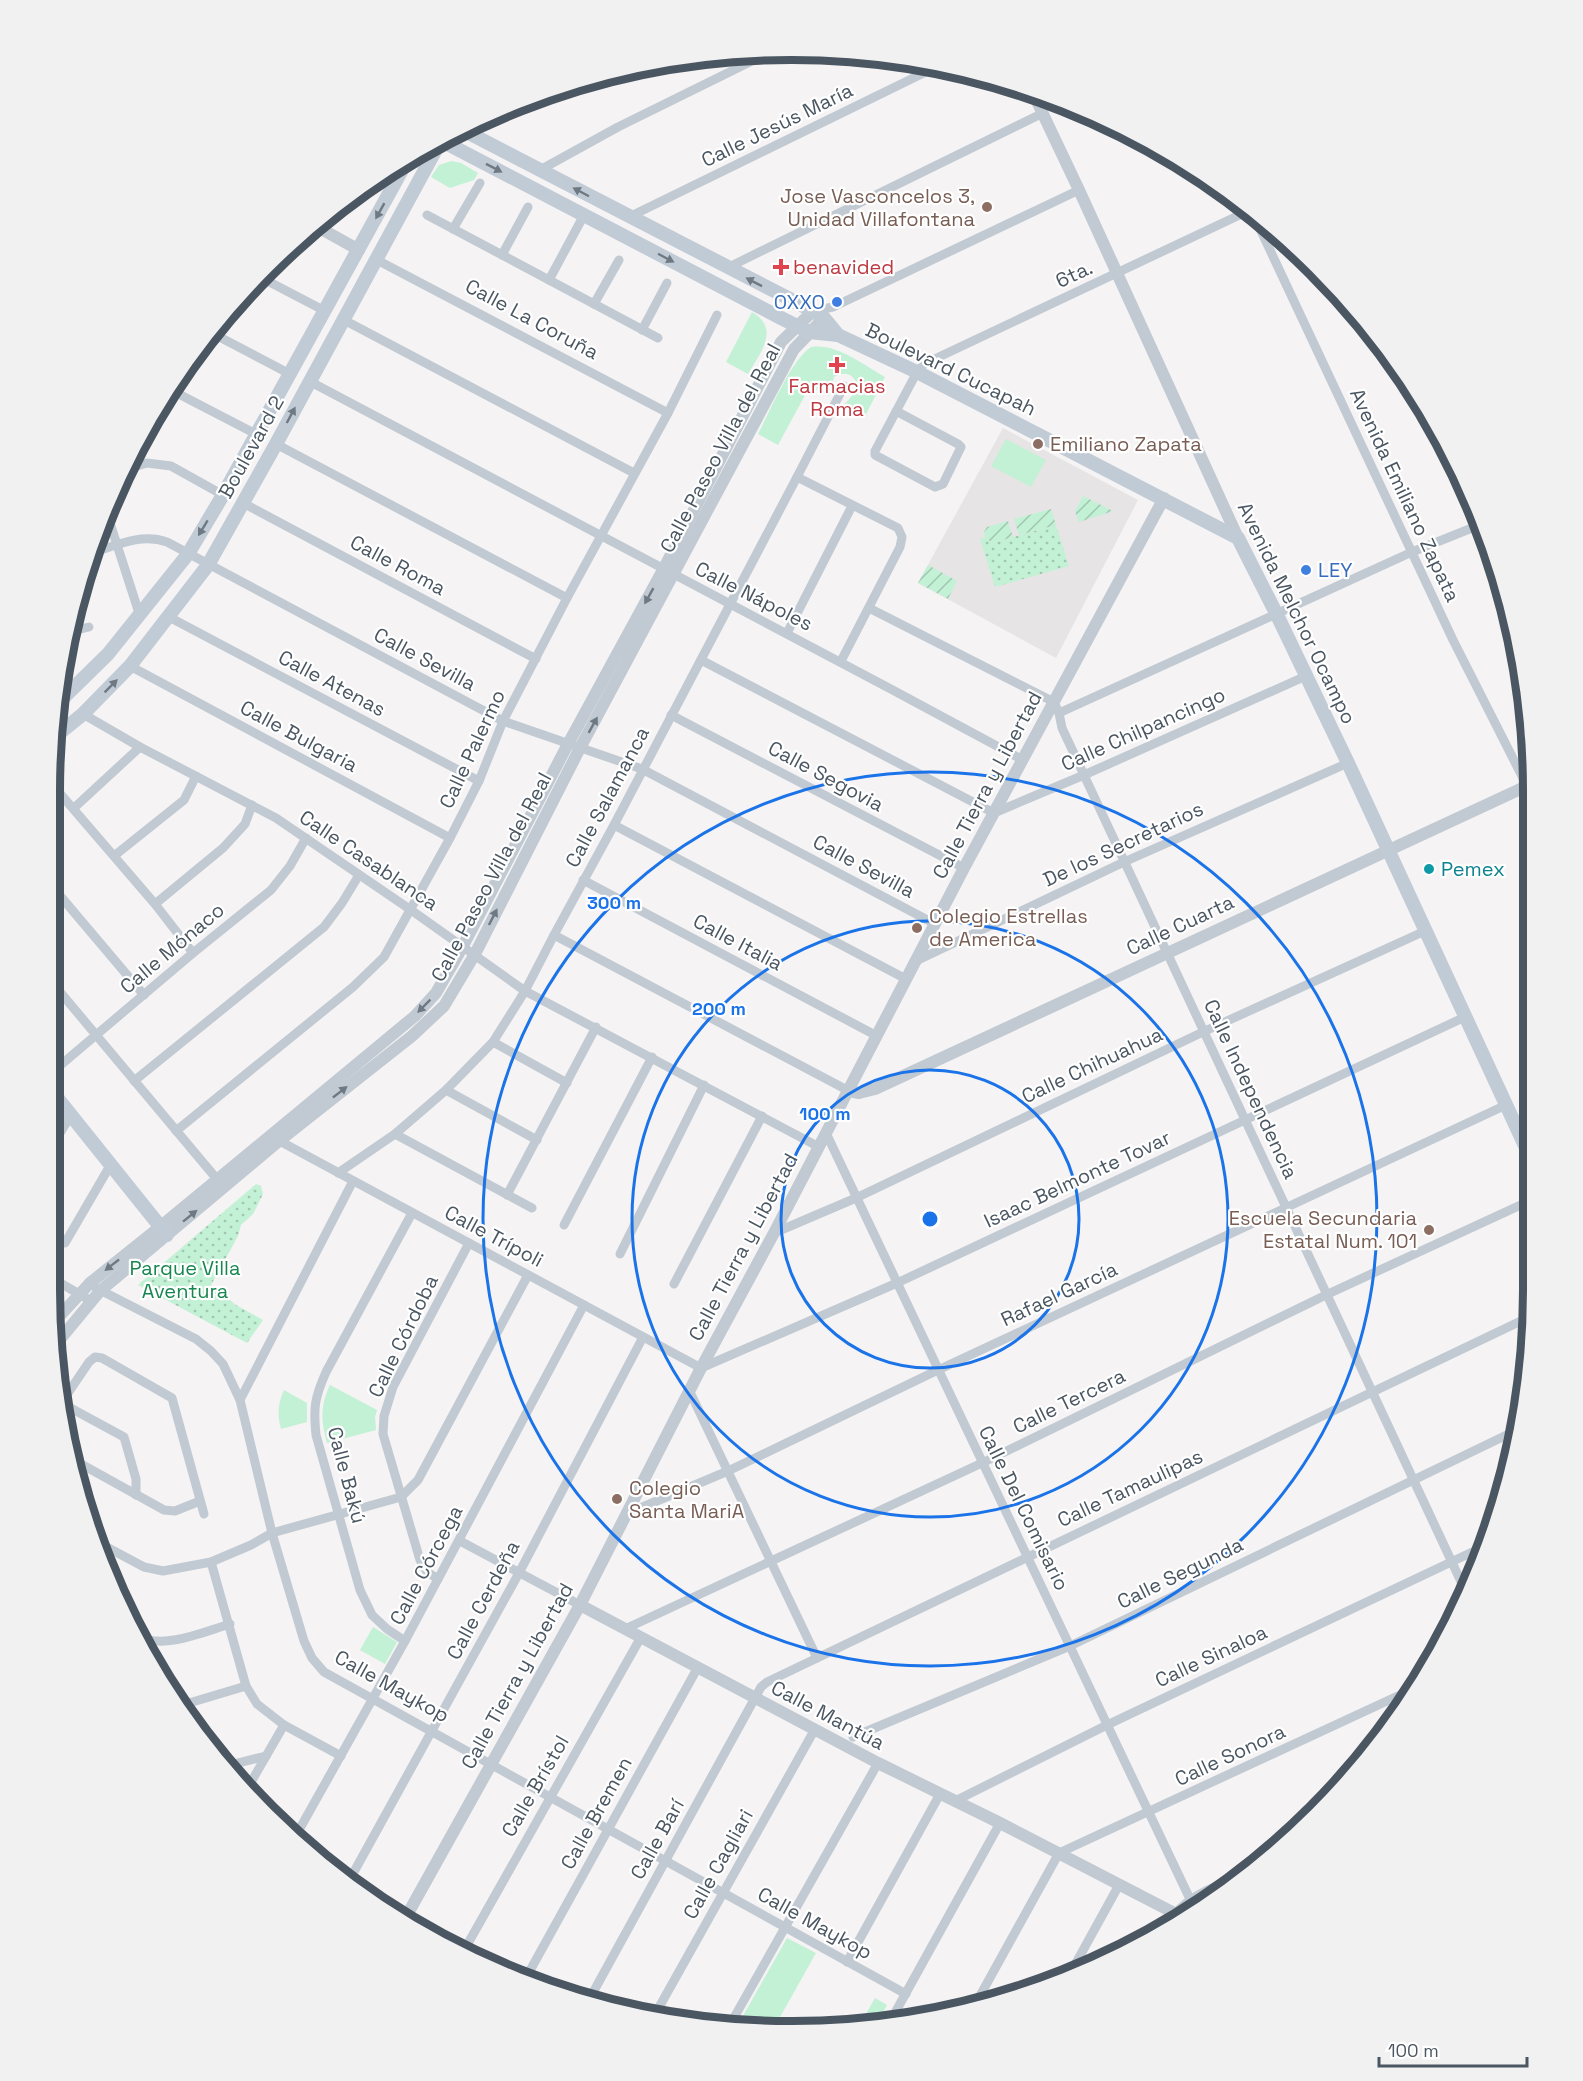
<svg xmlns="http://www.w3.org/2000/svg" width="1583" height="2081" viewBox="0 0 1583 2081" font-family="'Space Grotesk',sans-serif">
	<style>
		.education { fill: #e6e4e5 }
		.grass { fill: #c3f1d5 }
		.park { fill: url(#park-dots) }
		.garden { fill: url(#garden-furrows) }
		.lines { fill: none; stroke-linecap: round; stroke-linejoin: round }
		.minor { stroke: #c1cad2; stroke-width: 9 }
		.tertiary { stroke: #c1cad2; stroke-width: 12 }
		.secondary { stroke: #c1cbd6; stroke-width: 14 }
		.oneway { fill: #6e7984 }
		.oneway2 { fill: #6e7983 }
		.ring { fill: none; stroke: #1a73e8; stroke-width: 3 }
		.education-dot { fill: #8d6e63; stroke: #fff; stroke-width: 2 }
		.health-dot { fill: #e0444e; stroke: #fff; stroke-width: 2 }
		.shop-dot { fill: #3f7fe0; stroke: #fff; stroke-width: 2 }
		.culture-dot { fill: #0f9aa8; stroke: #fff; stroke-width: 2 }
		.labels { text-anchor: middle; stroke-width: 4.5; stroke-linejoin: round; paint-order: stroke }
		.street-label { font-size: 20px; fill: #4a5661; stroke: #fff }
		.education-label { font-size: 20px; fill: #785e54; stroke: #fff; text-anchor: start }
		.health-label { font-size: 20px; fill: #be3a42; stroke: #fff; text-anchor: start }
		.shop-label { font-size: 20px; fill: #366cbe; stroke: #fff; text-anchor: end }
		.culture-label { font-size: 20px; fill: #0d838f; stroke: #fff; text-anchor: start }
		.park-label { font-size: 20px; fill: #17864f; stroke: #fff }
		.rim { fill: none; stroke: #4a5661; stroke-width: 8 }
		.centre { fill: #1a73e8; stroke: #fff; stroke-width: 3 }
		.ring-label { font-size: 18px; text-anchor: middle; font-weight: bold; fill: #1a73e8; stroke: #fff; stroke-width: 4.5; stroke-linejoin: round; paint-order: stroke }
	</style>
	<defs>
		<pattern id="park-dots" width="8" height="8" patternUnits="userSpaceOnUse" patternTransform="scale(1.5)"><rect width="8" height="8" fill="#c3f1d5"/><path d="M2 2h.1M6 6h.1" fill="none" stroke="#a0c6b0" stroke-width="1.8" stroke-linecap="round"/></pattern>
		<pattern id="garden-furrows" width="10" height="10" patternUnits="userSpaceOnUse" patternTransform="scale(1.5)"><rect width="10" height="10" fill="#c3f1d5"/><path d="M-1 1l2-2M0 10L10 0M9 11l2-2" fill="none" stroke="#a0c6b0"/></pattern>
	</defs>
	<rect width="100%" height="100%" fill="#f5f3f3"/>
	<!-- education -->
	<path class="education" d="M1003,428L1138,500L1056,658L918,583Z"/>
	<!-- grass -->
	<g class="grass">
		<path d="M451,161L461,163L478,173L474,180L450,188L431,177L439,165Z"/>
		<path d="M752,312C781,329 760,353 748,374L726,362Z"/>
		<path d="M811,347C837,343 863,365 885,377L865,416L844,405L857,390C858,376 846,369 834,377L829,396L810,386L778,445L758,434C770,411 791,360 811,347Z"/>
		<path d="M1006,439L1046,460L1031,487L991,466Z"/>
		<path d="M330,1385L377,1410L375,1417L376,1430L327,1443C321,1421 320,1406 330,1385Z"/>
		<path d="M284,1390L307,1403V1422L281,1429C277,1415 278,1403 284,1390Z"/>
		<path d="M373,1627L397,1642L385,1664L360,1650Z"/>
		<path d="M787,1938L816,1953L775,2026L739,2023Z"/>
		<path d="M875,1998L887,2005L878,2022L859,2026Z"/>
	</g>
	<!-- park -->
	<g class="park">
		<path d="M1056,525L1069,566L995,587L980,539L985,537L992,543Z"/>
		<path d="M256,1184L261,1186L263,1194L253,1214L241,1225L238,1236L211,1285L236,1305L263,1320L247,1343L138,1285Z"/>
	</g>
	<!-- garden -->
	<g class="garden">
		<path d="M1083,496L1113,511L1079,522L1075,511Z"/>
		<path d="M1051,509L1056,525L1019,535L1014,519Z"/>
		<path d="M1008,521L1013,537L992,543L985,537L984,532L987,527Z"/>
		<path d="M928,565L957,581L948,599L918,583Z"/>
	</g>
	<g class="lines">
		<!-- minor -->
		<g class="minor">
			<path d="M540,170L618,127L770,52"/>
			<path d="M427,215L658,338"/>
			<path d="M1254,216L1453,640L1527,786"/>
			<path d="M629,217L940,65"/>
			<path d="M453,229L480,183"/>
			<path d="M502,255L528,207"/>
			<path d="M377,260L668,413"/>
			<path d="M727,268L1043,113"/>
			<path d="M258,276L325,311"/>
			<path d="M549,280L584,215"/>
			<path d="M594,304L619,260"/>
			<path d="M813,311L833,307L1079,190"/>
			<path d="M344,320L634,473"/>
			<path d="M642,330L667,283"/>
			<path d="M210,332L290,374"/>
			<path d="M309,381C547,508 786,632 1023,760"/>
			<path d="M171,390L256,434"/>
			<path d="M896,411L958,444L961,447L943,484L935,487L875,455V451L917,372L924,364L1248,211"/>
			<path d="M276,444L567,598"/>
			<path d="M124,470L147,463L171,466L223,495"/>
			<path d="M797,477L898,528L902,537L900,547L841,661"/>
			<path d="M243,503L536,659"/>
			<path d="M107,514L140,616"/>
			<path d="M92,553C117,545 141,533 167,542L503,721L642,769L935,924"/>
			<path d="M869,608L1054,702L1059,713L1062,728L1464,1588"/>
			<path d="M169,617L479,781"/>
			<path d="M69,632L89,627"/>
			<path d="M787,633L852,506"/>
			<path d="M701,660L994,813L1084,775L1306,676"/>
			<path d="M130,666L450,838"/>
			<path d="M1059,713L1412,552L1482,524"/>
			<path d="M83,714L140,747L276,818L411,910L525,991L819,1147"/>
			<path d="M671,715L964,868"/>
			<path d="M51,783L155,904L193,953"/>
			<path d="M74,808L140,747"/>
			<path d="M614,825L906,979"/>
			<path d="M114,856L184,800L196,776"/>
			<path d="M583,880L877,1036"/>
			<path d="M51,885L144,995"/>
			<path d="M155,904L223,848L245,824L252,805"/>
			<path d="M554,935L849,1091"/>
			<path d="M916,961L1124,862L1348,763"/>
			<path d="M50,980L221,1184"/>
			<path d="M493,1042L567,1083"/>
			<path d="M50,1074L193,953L271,890L290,866L306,838"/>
			<path d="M134,1081L324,927L342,903L359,875"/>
			<path d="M446,1090L537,1140"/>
			<path d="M176,1131L353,987L384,957L450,838L479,781L503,721L567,598L668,413L717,315"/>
			<path d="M826,1133L1190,1899"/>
			<path d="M395,1134L532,1208"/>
			<path d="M274,1138L701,1368L897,1283L1465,1017"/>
			<path d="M50,1150L71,1115"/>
			<path d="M338,1173L395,1134L446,1090L493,1042L525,991L554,935L614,825L797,477L844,386"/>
			<path d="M507,1195L596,1027"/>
			<path d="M564,1225L652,1057"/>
			<path d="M774,1233L856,1198L1205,1031L1425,931"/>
			<path d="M65,1243L111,1164"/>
			<path d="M620,1254L704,1085"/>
			<path d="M50,1277L91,1301"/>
			<path d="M674,1284L762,1116"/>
			<path d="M96,1288L196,1339L211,1351L223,1364L240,1400L272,1533L304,1641L312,1658L324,1672L906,1994"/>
			<path d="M689,1390L817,1658"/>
			<path d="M64,1399L89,1362L95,1357L102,1358L172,1398L204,1514"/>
			<path d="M240,1400L353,1181"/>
			<path d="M65,1405L124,1437L136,1479V1495"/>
			<path d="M72,1459L164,1510L175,1511L200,1501"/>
			<path d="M626,1514L728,1471L938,1370L1506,1105"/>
			<path d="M460,1541L580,1605"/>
			<path d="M101,1544L144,1567L163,1571L211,1562L251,1545L272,1533L401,1497L418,1480L528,1275"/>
			<path d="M211,1562L246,1686L257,1704L284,1725L341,1756"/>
			<path d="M438,1579L427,1572L420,1560L383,1434L384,1416L393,1387L469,1243"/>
			<path d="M625,1629L982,1463L1328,1294L1527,1202"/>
			<path d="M139,1637C166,1649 203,1632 230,1624"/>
			<path d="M405,1641L387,1629L372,1615L360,1590L316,1435C313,1407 315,1397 326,1372L412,1213"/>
			<path d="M179,1706L246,1686"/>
			<path d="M853,1737L1070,1646L1517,1430"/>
			<path d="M226,1766L266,1756"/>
			<path d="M247,1789L284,1725"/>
			<path d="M955,1801L1107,1725L1485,1546"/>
			<path d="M294,1839L405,1641L584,1305"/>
			<path d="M350,1879L519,1573L643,1337"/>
			<path d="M1168,1924C1183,1896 1216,1887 1243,1874"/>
			<path d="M462,1954L641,1637"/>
			<path d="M847,1962L940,1794"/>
			<path d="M1071,1972L1119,1885"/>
			<path d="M527,1976L698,1667"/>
			<path d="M590,1998L761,1687L767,1682L1527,1318"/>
			<path d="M976,2003L1059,1853L1415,1688"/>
			<path d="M653,2018L815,1729"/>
			<path d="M891,2020L1000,1823"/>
			<path d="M731,2023L878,1763"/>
		</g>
		<!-- tertiary -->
		<g class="tertiary">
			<path d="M1033,93L1079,190L1238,538"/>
			<path d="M316,226L359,250"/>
			<path d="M849,1091L859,1093L875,1089L1527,786"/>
			<path d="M54,1322L90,1283L160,1227L415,1016L436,993L463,946L568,744L663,570L781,342L813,311"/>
			<path d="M57,1343L100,1291L279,1141L412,1036L444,1006L475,954L580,748L794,349L824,318"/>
			<path d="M580,1605L878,1763L1000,1823L1182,1917"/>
			<path d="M406,1917L580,1605L701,1368L774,1233L964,868L1164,498"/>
		</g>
		<!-- secondary -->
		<g class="secondary">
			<path d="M463,130L813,311L824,318L838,335"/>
			<path d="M442,141L781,318L809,332L838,335L917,372L1238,538L1277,615L1348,763L1527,1150"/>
			<path d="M58,703L108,654L188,554L223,495L408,159"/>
			<path d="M52,739L83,714L130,666L208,565L276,444L440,142"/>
			<path d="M50,1089L167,1235"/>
		</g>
	</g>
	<!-- one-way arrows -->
	<defs><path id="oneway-solid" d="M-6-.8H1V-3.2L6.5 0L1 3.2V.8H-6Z" transform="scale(1.5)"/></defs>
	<g class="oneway">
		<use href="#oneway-solid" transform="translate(494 168) rotate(27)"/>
		<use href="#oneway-solid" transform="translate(581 192) rotate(-152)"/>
		<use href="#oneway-solid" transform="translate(380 211) rotate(119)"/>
		<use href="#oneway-solid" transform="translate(666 258) rotate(28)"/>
		<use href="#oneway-solid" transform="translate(754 282) rotate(-153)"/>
		<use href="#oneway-solid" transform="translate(291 415) rotate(-62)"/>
		<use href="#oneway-solid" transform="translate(203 528) rotate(121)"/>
		<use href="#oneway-solid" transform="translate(111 686) rotate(-45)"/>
	</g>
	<g class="oneway2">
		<use href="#oneway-solid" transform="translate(649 596) rotate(119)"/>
		<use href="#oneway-solid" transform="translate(593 725) rotate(-61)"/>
		<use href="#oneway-solid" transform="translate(493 917) rotate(-63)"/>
		<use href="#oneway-solid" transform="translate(424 1006) rotate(135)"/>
		<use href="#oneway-solid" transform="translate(340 1092) rotate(-38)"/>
		<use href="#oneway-solid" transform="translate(190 1216) rotate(-39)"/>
		<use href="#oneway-solid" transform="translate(112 1265) rotate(142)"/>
	</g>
	<!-- distance rings -->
	<g class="ring">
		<circle cx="930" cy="1219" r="149"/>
		<circle cx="930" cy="1219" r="298"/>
		<circle cx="930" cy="1219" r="447"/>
	</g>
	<!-- markers -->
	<g class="education-dot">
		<circle cx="987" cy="207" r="6"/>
		<circle cx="1038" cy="444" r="6"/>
		<circle cx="917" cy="928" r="6"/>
		<circle cx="1429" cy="1230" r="6"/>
		<circle cx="617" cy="1499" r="6"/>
	</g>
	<g class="health-dot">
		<path d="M778 258h6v6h6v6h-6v6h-6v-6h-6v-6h6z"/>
		<path d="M834 356h6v6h6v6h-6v6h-6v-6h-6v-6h6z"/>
	</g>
	<g class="shop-dot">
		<circle cx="837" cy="302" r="6"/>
		<circle cx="1306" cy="570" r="6"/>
	</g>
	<circle class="culture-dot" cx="1429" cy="869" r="6"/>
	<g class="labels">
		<!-- street labels -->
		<g class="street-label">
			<text transform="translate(777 125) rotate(-26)" y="7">Calle Jesús María</text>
			<text transform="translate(1074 274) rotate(-25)" y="7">6ta.</text>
			<text transform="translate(532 319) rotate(28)" y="7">Calle La Coruña</text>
			<text transform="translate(951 369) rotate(26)" y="7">Boulevard Cucapah</text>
			<text transform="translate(251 447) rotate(-61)" y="7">Boulevard 2</text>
			<text transform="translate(720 448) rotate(-62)" y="7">Calle Paseo Villa del Real</text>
			<text transform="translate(1405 495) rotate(65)" y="7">Avenida Emiliano Zapata</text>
			<text transform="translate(398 565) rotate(28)" y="7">Calle Roma</text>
			<text transform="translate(754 596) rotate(27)" y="7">Calle Nápoles</text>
			<text transform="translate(1297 613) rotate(64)" y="7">Avenida Melchor Ocampo</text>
			<text transform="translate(425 659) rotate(28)" y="7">Calle Sevilla</text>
			<text transform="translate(332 683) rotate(28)" y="7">Calle Atenas</text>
			<text transform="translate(1143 729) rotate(-24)" y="7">Calle Chilpancingo</text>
			<text transform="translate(299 736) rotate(28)" y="7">Calle Bulgaria</text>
			<text transform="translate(472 749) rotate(-65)" y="7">Calle Palermo</text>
			<text transform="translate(826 776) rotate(28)" y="7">Calle Segovia</text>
			<text transform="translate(987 785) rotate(-62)" y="7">Calle Tierra y Libertad</text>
			<text transform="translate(607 797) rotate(-62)" y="7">Calle Salamanca</text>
			<text transform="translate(1123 844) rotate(-25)" y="7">De los Secretarios</text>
			<text transform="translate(369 860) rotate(34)" y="7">Calle Casablanca</text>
			<text transform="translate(864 866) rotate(28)" y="7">Calle Sevilla</text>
			<text transform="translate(491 877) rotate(-62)" y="7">Calle Paseo Villa del Real</text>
			<text transform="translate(1180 925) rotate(-25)" y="7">Calle Cuarta</text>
			<text transform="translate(738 942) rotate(28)" y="7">Calle Italia</text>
			<text transform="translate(172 948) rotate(-40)" y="7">Calle Mónaco</text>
			<text transform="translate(1092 1065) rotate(-25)" y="7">Calle Chihuahua</text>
			<text transform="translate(1251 1089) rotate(65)" y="7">Calle Independencia</text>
			<text transform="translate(1077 1179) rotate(-25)" y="7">Isaac Belmonte Tovar</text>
			<text transform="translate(494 1236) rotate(28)" y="7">Calle Trípoli</text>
			<text transform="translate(743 1247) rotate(-62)" y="7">Calle Tierra y Libertad</text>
			<text transform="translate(1059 1294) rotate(-25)" y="7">Rafael García</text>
			<text transform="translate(403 1336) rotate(-64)" y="7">Calle Córdoba</text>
			<text transform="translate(1069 1401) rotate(-26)" y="7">Calle Tercera</text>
			<text transform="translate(347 1475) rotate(75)" y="7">Calle Bakú</text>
			<text transform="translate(1130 1488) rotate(-25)" y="7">Calle Tamaulipas</text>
			<text transform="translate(1024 1508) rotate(64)" y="7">Calle Del Comisario</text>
			<text transform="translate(426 1565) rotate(-62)" y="7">Calle Córcega</text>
			<text transform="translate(1180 1573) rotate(-26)" y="7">Calle Segunda</text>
			<text transform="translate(483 1600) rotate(-62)" y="7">Calle Cerdeña</text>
			<text transform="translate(1211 1656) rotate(-25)" y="7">Calle Sinaloa</text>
			<text transform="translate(517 1676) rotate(-61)" y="7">Calle Tierra y Libertad</text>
			<text transform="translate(392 1686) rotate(29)" y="7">Calle Maykop</text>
			<text transform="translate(828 1715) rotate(28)" y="7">Calle Mantúa</text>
			<text transform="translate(1230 1755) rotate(-25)" y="7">Calle Sonora</text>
			<text transform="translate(535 1786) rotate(-60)" y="7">Calle Brístol</text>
			<text transform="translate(596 1813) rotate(-61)" y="7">Calle Bremen</text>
			<text transform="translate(657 1839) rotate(-61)" y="7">Calle Barí</text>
			<text transform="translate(718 1864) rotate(-61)" y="7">Calle Cagliari</text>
			<text transform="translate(815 1923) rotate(29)" y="7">Calle Maykop</text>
		</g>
		<!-- education labels -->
		<g class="education-label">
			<text x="975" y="203" text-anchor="end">Jose Vasconcelos 3,<tspan x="975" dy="23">Unidad Villafontana</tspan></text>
			<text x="1050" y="451">Emiliano Zapata</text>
			<text x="929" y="923">Colegio Estrellas<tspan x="929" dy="23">de America</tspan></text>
			<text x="1417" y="1225" text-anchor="end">Escuela Secundaria<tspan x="1417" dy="23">Estatal Num. 101</tspan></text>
			<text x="629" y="1495">Colegio<tspan x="629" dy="23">Santa MariA</tspan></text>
		</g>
		<!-- health labels -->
		<g class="health-label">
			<text x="793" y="274">benavided</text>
			<text x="837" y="393" text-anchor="middle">Farmacias<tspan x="837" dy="23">Roma</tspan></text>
		</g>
		<!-- shop labels -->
		<g class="shop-label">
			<text x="825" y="309">OXXO</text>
			<text x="1318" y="577" text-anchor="start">LEY</text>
		</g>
		<!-- culture labels -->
		<g class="culture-label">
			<text x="1441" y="876">Pemex</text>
		</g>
		<!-- park labels -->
		<g class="park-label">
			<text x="185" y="1275">Parque Villa<tspan x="185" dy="23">Aventura</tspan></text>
		</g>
	</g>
	<!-- crop -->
	<path d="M0 0H1583V2081H0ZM791 60H792A731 731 0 0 1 1523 791V1290A731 731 0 0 1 792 2021H791A731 731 0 0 1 60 1290V791A731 731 0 0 1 791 60Z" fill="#f1f1f2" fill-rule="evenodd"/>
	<path class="rim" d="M791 60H792A731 731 0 0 1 1523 791V1290A731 731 0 0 1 792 2021H791A731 731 0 0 1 60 1290V791A731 731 0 0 1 791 60Z"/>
	<circle cx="930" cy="1219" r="9" class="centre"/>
	<g class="ring-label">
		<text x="614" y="909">300 m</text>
		<text x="719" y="1015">200 m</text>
		<text x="825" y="1120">100 m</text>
	</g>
	<!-- scale -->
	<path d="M1379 2057v9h148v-9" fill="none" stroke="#4a5661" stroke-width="3"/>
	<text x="1388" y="2057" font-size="18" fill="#4a5661" stroke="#ffffff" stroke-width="4.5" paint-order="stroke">100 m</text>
</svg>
